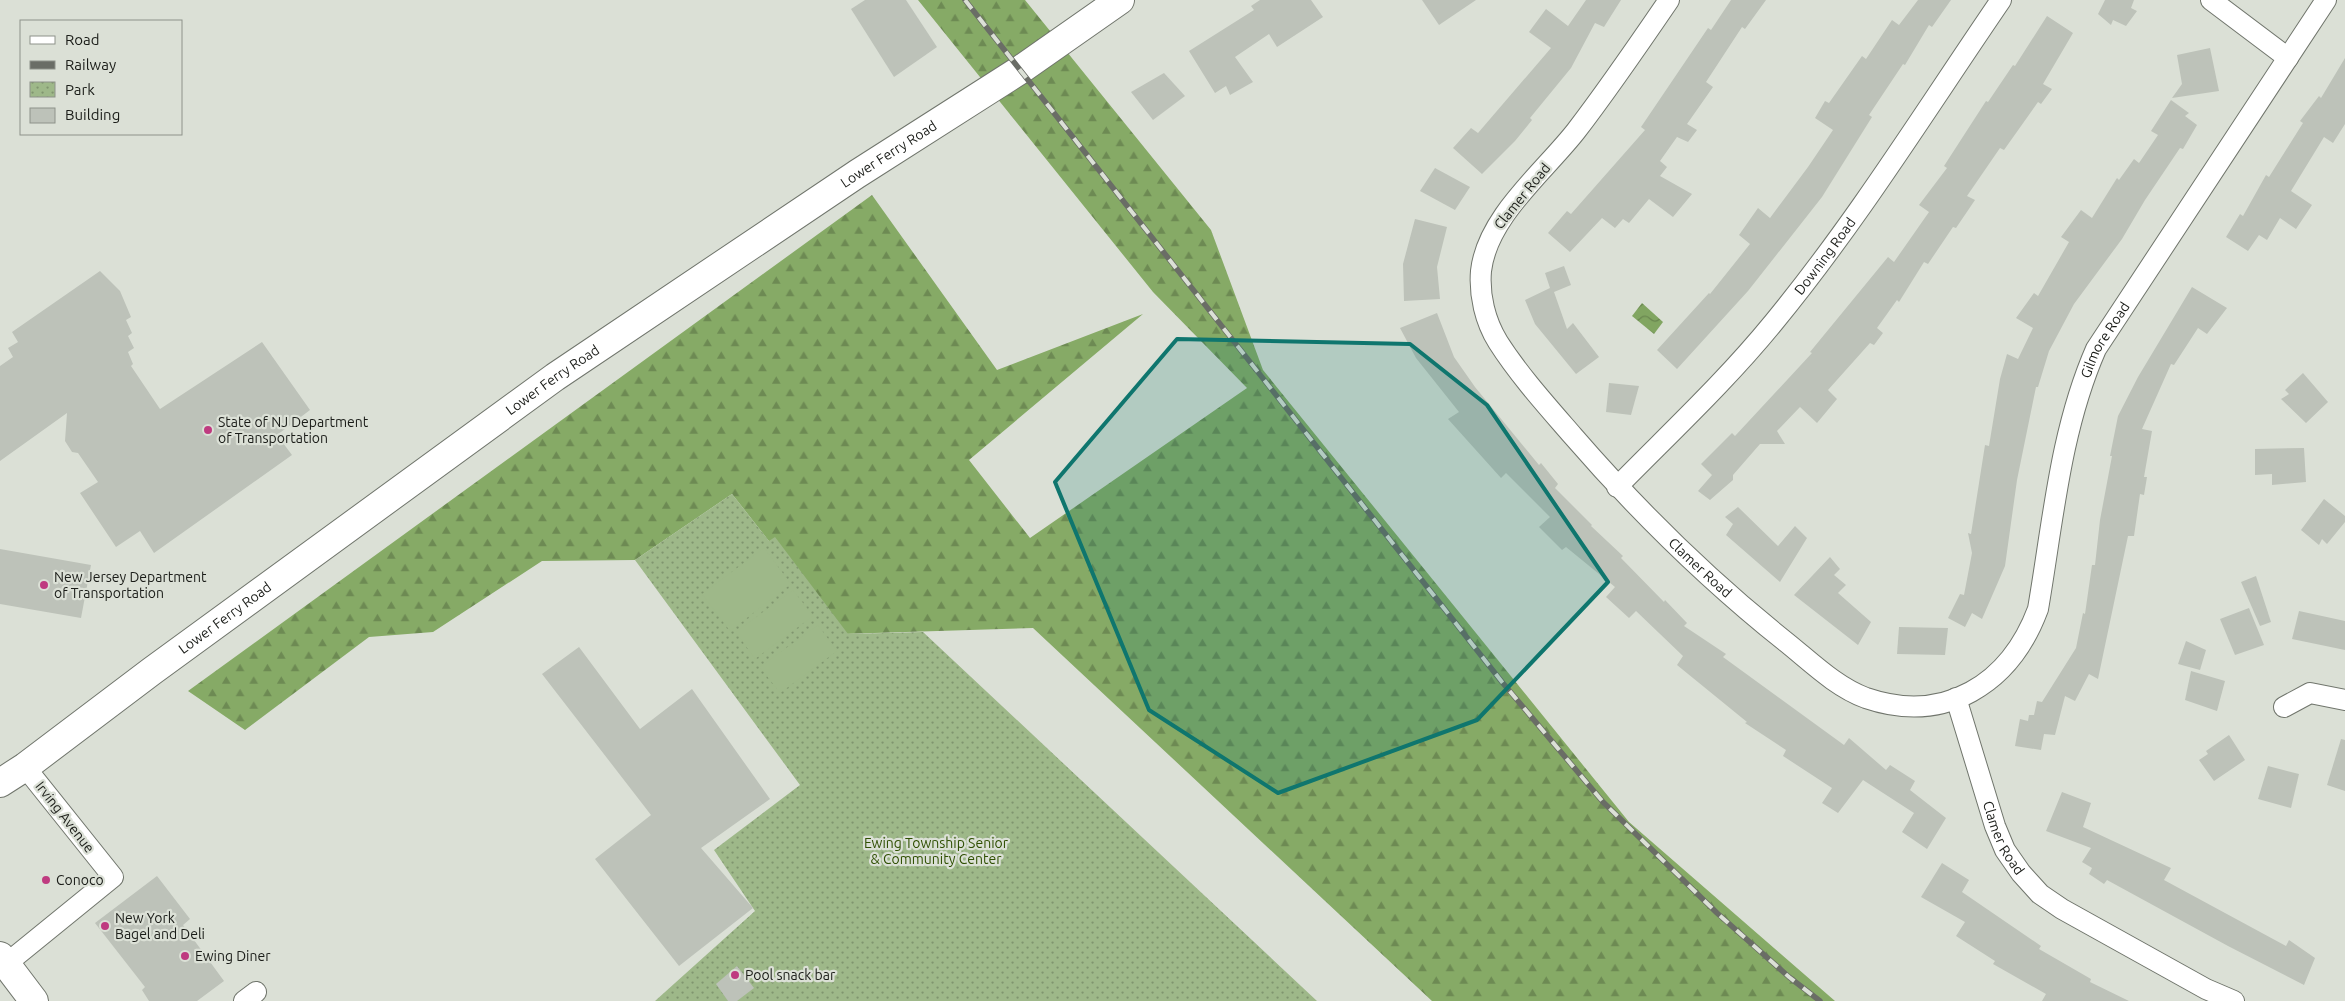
<svg xmlns="http://www.w3.org/2000/svg" width="2345" height="1001" viewBox="0 0 2345 1001" font-family="Ubuntu,sans-serif">
	<style>
		.forest { fill: url(#forest-firs) }
		.park { fill: url(#park-dots) }
		.pitch { fill: #9eb889 }
		.water { fill: url(#water-waves) }
		.building { fill: #bdc2b9 }
		.lines { fill: none; stroke-linecap: round; stroke-linejoin: round }
		.street-casing { stroke: #70756c; stroke-width: 22 }
		.secondary-casing { stroke: #70756c; stroke-width: 30 }
		.street { stroke: #fff; stroke-width: 20 }
		.secondary { stroke: #fff; stroke-width: 28 }
		.rail-casing { stroke: #6a6d66; stroke-width: 5.5 }
		.rail { stroke: #dbe0d6; stroke-width: 4; stroke-dasharray: 11; stroke-linecap: butt }
		.marked { fill: #0f766e; fill-opacity: 0.2; stroke: #0f766e; stroke-width: 4; stroke-linejoin: round }
		.poi-dot { fill: #bf3b80; stroke: #dbe0d6; stroke-width: 2 }
		.labels { text-anchor: middle; stroke-width: 4.5; stroke-linejoin: round; paint-order: stroke }
		.street-label { font-size: 14px; fill: #1a1c18; stroke: #dbe0d6 }
		.poi-label { font-size: 14px; fill: #1a1c18; stroke: #dbe0d6; text-anchor: start }
		.park-label { font-size: 14px; fill: #2f4f02; stroke: #dbe0d6 }
	</style>
	<defs>
		<pattern id="forest-firs" width="22" height="20" patternUnits="userSpaceOnUse" patternTransform="scale(1.25)"><rect width="22" height="20" fill="#86aa66"/><path d="M5 1l3.5 6h-7zM16 11l3.5 6h-7z" fill="#6d8a53"/></pattern>
		<pattern id="park-dots" width="8" height="8" patternUnits="userSpaceOnUse" patternTransform="scale(1.25)"><rect width="8" height="8" fill="#9eb889"/><path d="M2 2h.1M6 6h.1" fill="none" stroke="#80956f" stroke-width="1.8" stroke-linecap="round"/></pattern>
		<pattern id="water-waves" width="16" height="10" patternUnits="userSpaceOnUse" patternTransform="scale(1.25)"><rect width="16" height="10" fill="#81a561"/><path d="M0 5q4-4 8 0t8 0" fill="none" stroke="#69864f"/></pattern>
	</defs>
	<rect width="100%" height="100%" fill="#dbe0d6"/>
	<!-- forest -->
	<path class="forest" d="M918,0H1025L1211,230L1263,370L1629,822L1835,1001H1432L1033,628L842,634L732,494L635,560L542,561L433,632L369,637L245,730L188,691L872,195L997,370L1143,314L969,460L1030,538L1247,388L1153,292Z"/>
	<!-- park -->
	<path class="park" d="M732,494L769,541L775,537L848,634L923,632L1317,1001H655L755,911L714,850L800,785L635,560Z"/>
	<!-- pitch -->
	<g class="pitch">
		<path d="M764,548L791,584L730,631L702,594Z"/>
		<path d="M793,590L813,616L755,659L736,632Z"/>
		<path d="M818,625L837,651L780,693L760,667Z"/>
	</g>
	<!-- water -->
	<path class="water" d="M1642,303L1663,322L1654,334L1632,316Z"/>
	<!-- building -->
	<g class="building">
		<path d="M865,0H906L937,47L894,77L851,9Z"/>
		<path d="M1260,0H1311L1323,17L1277,47L1269,34L1235,57L1253,82L1230,95L1226,86L1215,93L1189,51L1254,10L1251,6Z"/>
		<path d="M1422,0H1476L1439,25Z"/>
		<path d="M1586,0H1621L1604,27L1595,23L1571,68L1530,118L1532,120L1515,141L1482,174L1453,148L1471,128L1478,133L1551,48L1529,32L1546,9L1568,26Z"/>
		<path d="M1731,0H1766L1745,29L1742,27L1706,82L1713,87L1687,124L1697,130L1688,142L1677,137L1660,161L1667,167L1660,176L1692,194L1673,217L1649,199L1629,223L1623,219L1615,228L1602,218L1570,252L1548,233L1567,211L1571,214L1645,130L1641,127L1708,28L1711,30Z"/>
		<path d="M1918,0H1951L1932,27L1929,25L1905,65L1903,64L1869,115L1872,117L1822,197L1748,291L1677,369L1657,350L1709,293L1710,294L1750,244L1739,235L1758,208L1770,218L1808,167L1833,130L1815,118L1825,101L1829,103L1862,56L1866,59L1892,20L1899,25Z"/>
		<path d="M2105,0H2134L2131,8L2137,11L2126,26L2113,20L2111,25L2098,14Z"/>
		<path d="M2047,16L2073,33L2043,84L2052,89L2041,104L2038,102L2004,150L2000,148L1967,196L1975,200L1956,228L1953,227L1928,264L1924,262L1899,302L1897,300L1877,328L1883,333L1874,345L1870,343L1828,390L1837,399L1817,423L1800,407L1777,431L1785,444H1760L1733,475V480L1710,500L1698,491L1712,475L1701,464L1732,433L1735,436L1812,353L1810,352L1888,257L1894,262L1929,212L1919,205L1947,168L1944,166L1986,101L1988,102L2013,65L2015,66Z"/>
		<path d="M2210,48L2219,91L2172,98L2182,84L2177,55Z"/>
		<path d="M2345,58V124L2333,143L2324,137L2291,191L2312,205L2296,229L2280,218L2267,240L2259,235L2248,251L2226,237L2240,214L2243,216L2266,175L2269,177L2303,123L2300,121L2319,96L2321,98Z"/>
		<path d="M1164,73L1185,96L1153,120L1131,92Z"/>
		<path d="M2171,100L2189,113L2185,116L2197,125L2183,149L2180,148L2145,200L2122,239L2074,304L2049,351L2038,387H2036L2017,480L2005,566L1982,619L1972,613L1965,627L1948,618L1960,594L1964,595L1972,553L1968,533L1971,534L1985,445L1989,446L2000,379L2007,354L2018,359L2033,328L2016,318L2034,293L2038,296L2069,242L2061,237L2081,210L2092,218L2117,178L2119,180L2134,159L2139,163L2158,135L2151,131Z"/>
		<path d="M1435,168L1470,187L1455,210L1420,191Z"/>
		<path d="M1415,219L1447,227L1437,267L1440,299L1404,301L1403,264Z"/>
		<path d="M1564,266L1571,285L1554,292L1567,329L1573,323L1599,357L1576,374L1535,324L1525,300L1550,288L1545,273Z"/>
		<path d="M100,271L120,291L131,317L126,320L132,333L128,336L134,348L128,352L133,364L131,366L160,409L262,342L310,410L277,435L292,455L154,553L140,531L116,547L80,493L98,482L78,453L72,452L65,441L67,413L0,461V366L13,357L8,348L18,342L12,332Z"/>
		<path d="M2192,287L2227,308L2207,334L2198,328L2174,365L2171,364L2142,429L2152,431L2144,477H2147L2144,495L2140,494L2134,536H2128L2098,679L2089,674L2075,701L2065,696L2055,735L2044,734L2041,750L2015,746L2020,719L2028,721L2029,715H2034L2037,701L2042,702L2076,648L2083,613L2085,614L2092,565H2095L2100,520L2112,456H2110L2118,416L2138,377Z"/>
		<path d="M1437,313L1454,357L1475,387L1539,465L1541,463L1558,484L1555,488L1592,525L1591,526L1623,556L1621,558L1664,602L1665,600L1687,623L1684,626L1726,654L1723,657L1844,745L1849,738L1886,770L1890,765L1915,781L1910,790L1946,818L1927,849L1902,832L1914,813L1863,780L1838,813L1822,803L1832,788L1783,756L1786,750L1745,723L1747,722L1677,665L1683,656L1636,611L1629,618L1606,597L1615,587L1566,547L1562,550L1539,527L1550,517L1506,473L1501,478L1448,419L1459,412L1416,358L1400,328Z"/>
		<path d="M2303,373L2328,402L2306,423L2281,399L2289,394L2285,390Z"/>
		<path d="M1609,383L1639,386L1631,415L1606,412Z"/>
		<path d="M2304,448L2306,482L2272,485V474L2255,475V449Z"/>
		<path d="M2324,499L2345,516V522L2327,544L2322,539L2319,545L2301,530Z"/>
		<path d="M1738,507L1778,546L1795,526L1807,538L1780,582L1726,535L1733,524L1725,517Z"/>
		<path d="M0,549L91,565L81,618L0,604Z"/>
		<path d="M1830,557L1840,569L1834,575L1846,585L1838,593L1871,622L1858,645L1794,595Z"/>
		<path d="M2256,576L2271,622L2260,626L2241,582Z"/>
		<path d="M2249,608L2264,645L2235,655L2220,619Z"/>
		<path d="M2299,611L2345,621V650L2292,639Z"/>
		<path d="M1899,627L1948,628L1945,655L1897,654Z"/>
		<path d="M2186,641L2206,650L2200,670L2178,664Z"/>
		<path d="M579,647L640,729L692,689L770,799L701,848L753,908L679,966L595,859L651,815L542,674Z"/>
		<path d="M2191,671L2225,681L2217,711L2185,700Z"/>
		<path d="M2229,735L2245,760L2214,781L2199,760L2208,754L2206,751Z"/>
		<path d="M2341,739L2345,740V791L2327,785Z"/>
		<path d="M2268,766L2299,774L2291,808L2258,799Z"/>
		<path d="M2062,792L2091,803L2083,827L2171,868L2164,880L2286,946L2289,940L2315,958L2304,985L2228,946L2107,880L2104,884L2089,874L2092,868L2082,862L2091,848L2046,831Z"/>
		<path d="M1942,863L1969,880L1962,892L2041,946L2039,949L2091,979L2090,982L2129,1001H2042L2046,994L1993,964L1995,961L1956,936L1965,922L1921,897Z"/>
		<path d="M157,876L190,919L183,925L224,981L197,1001H149L142,990L145,987L95,923Z"/>
		<path d="M737,966L754,988L737,1001H728L716,984Z"/>
	</g>
	<g class="lines">
		<defs>
			<g id="street">
				<path id="s1" d="M1669,0C1639,44 1609,88 1576,131C1544,172 1487,217 1481,271C1479,295 1485,321 1498,342C1519,375 1547,406 1573,436C1638,511 1708,580 1786,642C1811,662 1836,687 1866,698C1945,725 2010,684 2038,609C2053,522 2060,431 2096,349L2326,0"/>
				<path d="M2211,0L2288,58"/>
				<path id="s2" d="M1617,487C1670,433 1726,381 1774,322C1857,221 1927,108 2001,0"/>
				<path id="s3" d="M1956,698L1995,826L2005,850L2021,873L2040,894L2062,909L2206,989L2234,1001"/>
				<path d="M2284,707L2310,693L2345,700"/>
				<path d="M6,964L113,877L25,767"/>
				<path d="M244,1001L256,992"/>
			</g>
			<g id="secondary">
				<path id="s4" d="M0,783L25,767L152,671L555,377L857,174L1020,70L1120,0"/>
				<path d="M0,956L34,1001"/>
			</g>
		</defs>
		<!-- street casing -->
		<use href="#street" class="street-casing"/>
		<!-- secondary casing -->
		<use href="#secondary" class="secondary-casing"/>
		<!-- street -->
		<use href="#street" class="street"/>
		<!-- secondary -->
		<use href="#secondary" class="secondary"/>
		<defs>
			<path id="rail" d="M965,0L1502,682L1603,802L1717,913L1789,977L1820,1001"/>
		</defs>
		<!-- rail casing -->
		<use href="#rail" class="rail-casing"/>
		<!-- rail -->
		<use href="#rail" class="rail"/>
	</g>
	<!-- marked area -->
	<path class="marked" d="M1177,339L1410,344L1487,405L1608,582L1477,720L1278,793L1149,710L1055,482Z"/>
	<!-- markers -->
	<g class="poi-dot">
		<circle cx="208" cy="430" r="5"/>
		<circle cx="44" cy="585" r="5"/>
		<circle cx="46" cy="880" r="5"/>
		<circle cx="105" cy="926" r="5"/>
		<circle cx="185" cy="956" r="5"/>
		<circle cx="735" cy="975" r="5"/>
	</g>
	<g class="labels">
		<!-- street labels -->
		<g class="street-label">
			<text dy="5" stroke="none"><textPath href="#s4" startOffset="1089">Lower Ferry Road</textPath></text>
			<text transform="translate(1522 196) rotate(-51)" y="5">Clamer Road</text>
			<text dy="5" stroke="none"><textPath href="#s2" startOffset="311">Downing Road</textPath></text>
			<text dy="5" stroke="none"><textPath href="#s1" startOffset="1418">Gilmore Road</textPath></text>
			<text dy="5" stroke="none"><textPath href="#s4" startOffset="684">Lower Ferry Road</textPath></text>
			<text dy="5" stroke="none"><textPath href="#s1" startOffset="710">Clamer Road</textPath></text>
			<text dy="5" stroke="none"><textPath href="#s4" startOffset="279">Lower Ferry Road</textPath></text>
			<text transform="translate(65 817) rotate(52)" y="5">Irving Avenue</text>
			<text dy="5" stroke="none"><textPath href="#s3" startOffset="148">Clamer Road</textPath></text>
		</g>
		<!-- poi labels -->
		<g class="poi-label">
			<text x="218" y="427">State of NJ Department<tspan x="218" dy="16">of Transportation</tspan></text>
			<text x="54" y="582">New Jersey Department<tspan x="54" dy="16">of Transportation</tspan></text>
			<text x="56" y="885">Conoco</text>
			<text x="115" y="923">New York<tspan x="115" dy="16">Bagel and Deli</tspan></text>
			<text x="195" y="961">Ewing Diner</text>
			<text x="745" y="980">Pool snack bar</text>
		</g>
		<!-- park labels -->
		<g class="park-label">
			<text x="936" y="848">Ewing Township Senior<tspan x="936" dy="16">&amp; Community Center</tspan></text>
		</g>
	</g>
	<!-- legend -->
	<rect x="20" y="20" width="162" height="115" fill="#dbe0d6" stroke="#8e928a"/>
	<rect x="30" y="36" width="25" height="8" fill="#ffffff" stroke="#8e928a"/>
	<text x="65" y="45" font-size="15" fill="#1a1c18">Road</text>
	<rect x="30" y="61" width="25" height="8" fill="#6a6d66" stroke="#8e928a"/>
	<text x="65" y="70" font-size="15" fill="#1a1c18">Railway</text>
	<rect x="30" y="82" width="25" height="15" fill="url(#park-dots)" stroke="#8e928a"/>
	<text x="65" y="95" font-size="15" fill="#1a1c18">Park</text>
	<rect x="30" y="108" width="25" height="15" fill="#bdc2b9" stroke="#8e928a"/>
	<text x="65" y="120" font-size="15" fill="#1a1c18">Building</text>
</svg>
